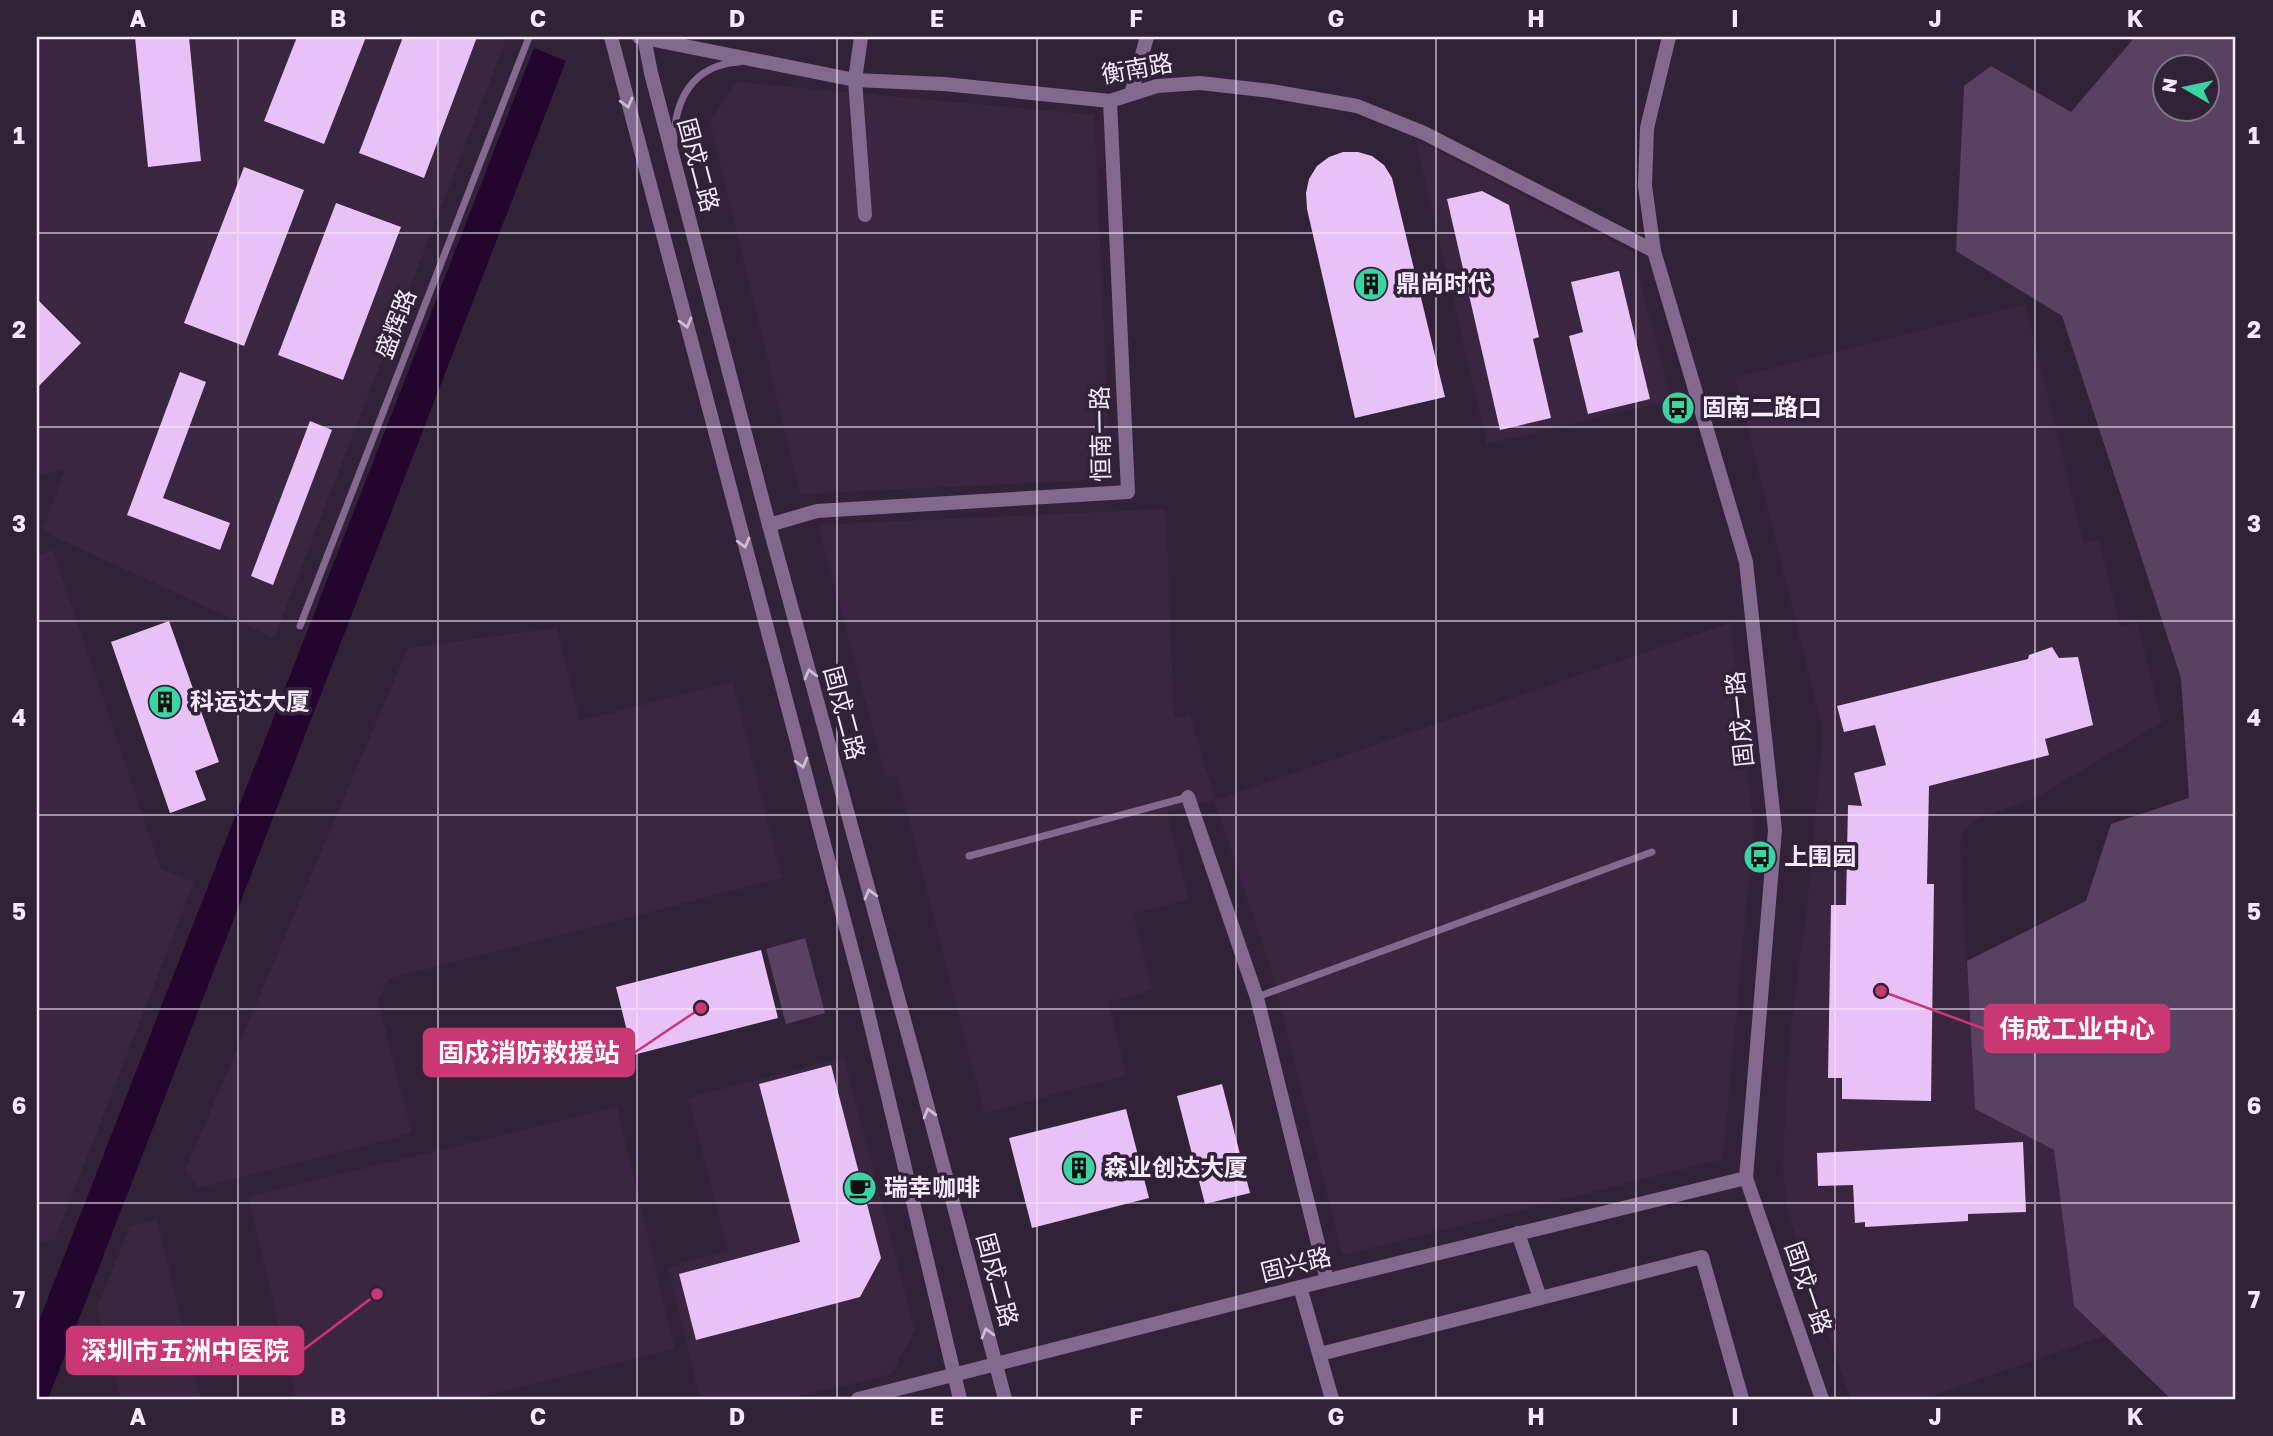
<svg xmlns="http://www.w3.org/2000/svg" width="2273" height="1436" viewBox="0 0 2273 1436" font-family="'Golos Text','Noto Sans SC',sans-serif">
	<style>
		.built { fill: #3b2642 }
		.green { fill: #594161; fill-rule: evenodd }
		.water { fill: #24052d }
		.building { fill: #e8c2f7 }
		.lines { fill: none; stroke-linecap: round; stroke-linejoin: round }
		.service { stroke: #83698d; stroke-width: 7 }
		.minor { stroke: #83698d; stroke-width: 14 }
		.tertiary { stroke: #83698d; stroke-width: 14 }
		.oneway { stroke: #cdbdd3 }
		.grid { fill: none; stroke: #f5eaf9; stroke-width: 2; stroke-opacity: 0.55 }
		.labels { text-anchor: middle; stroke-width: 7; stroke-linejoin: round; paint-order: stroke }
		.street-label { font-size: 24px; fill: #f5eaf9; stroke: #322238 }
		.poi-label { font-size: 24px; font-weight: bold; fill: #f5eaf9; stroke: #322238; text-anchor: start }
		.leader { fill: none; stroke: #ca3873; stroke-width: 2.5 }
		.callout-dot { fill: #ca3873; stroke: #322238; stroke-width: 2.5 }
		.callout { fill: #ca3873; stroke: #ca3873; stroke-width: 2.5 }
		.callout-label { font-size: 26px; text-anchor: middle; font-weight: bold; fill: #fff }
		.neatline { fill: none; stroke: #f5eaf9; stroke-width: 2.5 }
		.grid-label { font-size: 23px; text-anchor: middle; font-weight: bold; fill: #f5eaf9 }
	</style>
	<rect width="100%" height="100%" fill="#322238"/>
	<!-- built -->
	<g class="built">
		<path d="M37,37H507L274,638L42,531L65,469L37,476Z"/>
		<path d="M737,82L1094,115L1111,479L800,494L710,122Z"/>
		<path d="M1415,139L1633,252L1671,400L1487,444Z"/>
		<path d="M2025,304L2084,543L2099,539L2121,627L2138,623L2162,722L2037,797L1980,818L1970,823L1963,832L1960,847L1975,1109L2054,1150L2074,1306L2104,1336L1922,1399H1851L1797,1242L1787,1209L1783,1168L1786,1088L1793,1009L1807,906L1822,742L1821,723L1735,378Z"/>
		<path d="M1166,509L1174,718L1190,715L1215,800L1731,623L1754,828L1723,1159L1342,1255L1274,979L1214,800L1167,813L1189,899L1133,913L1152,990L1108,1002L1127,1075L984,1113L897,775L886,778L818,525Z"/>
		<path d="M53,550L161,869L194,882L55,1239L37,1244V555Z"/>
		<path d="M557,628L580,721L733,682L782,878L388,979L378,1001L412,1133L200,1188L185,1171L408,648Z"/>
		<path d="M844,1057L915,1330L891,1374L787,1399H700L668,1267L728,1251L688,1098Z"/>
		<path d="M617,1107L675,1349L469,1399H296L248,1197Z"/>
		<path d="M157,1220L177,1302L201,1399H121L97,1308L130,1226Z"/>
	</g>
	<!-- green -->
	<g class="green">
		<path d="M2135,37H2236V1399H2171L2074,1306L2054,1150L1975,1109L1967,961L2086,901L2111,824L2189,798L2181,678L2062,316L1956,251L1964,86L1991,66L2071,112ZM2164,66H2206V108H2164Z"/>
		<path d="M805,938L825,1013L786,1024L766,949Z"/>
	</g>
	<!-- water -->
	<path class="water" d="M534,48L566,61L48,1399H37V1326Z"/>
	<!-- building -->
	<g class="building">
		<path d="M135,37H189L201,161L148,167Z"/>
		<path d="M297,37H366L324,144L264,121Z"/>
		<path d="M403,37H477L424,178L359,153Z"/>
		<path d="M1343,152H1358L1372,156L1384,165L1392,178L1445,397L1355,418L1307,209L1306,193L1309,179L1317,166L1329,157Z"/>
		<path d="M244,167L304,190L244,346L184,323Z"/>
		<path d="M1482,191L1509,205L1539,337L1533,339L1551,418L1500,430L1447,199Z"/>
		<path d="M336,203L401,227L343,380L278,355Z"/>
		<path d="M1619,271L1650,399L1588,414L1569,336L1583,332L1571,282Z"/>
		<path d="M37,299L81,343L37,388Z"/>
		<path d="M180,372L206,382L163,498L230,523L220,550L127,515Z"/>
		<path d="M310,421L332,430L273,585L251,576Z"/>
		<path d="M169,621L219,762L195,771L206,800L170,813L111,642Z"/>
		<path d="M2052,647L2059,658L2078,657L2093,725L2045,739L2049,755L1929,786L1927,884H1934L1931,1101L1842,1099V1078H1828L1831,905H1846L1848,805L1862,806L1854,773L1886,765L1875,725L1844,732L1837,706L2028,659L2029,655Z"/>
		<path d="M761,950L778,1018L633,1055L616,987Z"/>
		<path d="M831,1065L881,1258L860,1297L696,1340L679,1274L800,1242L759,1084Z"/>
		<path d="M1222,1084L1250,1193L1205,1204L1177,1096Z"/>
		<path d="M1126,1109L1149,1198L1032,1228L1009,1138Z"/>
		<path d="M2023,1142L2026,1212L1968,1214V1221L1865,1227V1222L1855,1223L1853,1185L1818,1186L1817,1153Z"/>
	</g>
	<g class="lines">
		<!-- service -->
		<g class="service">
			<path d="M674,143C674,99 693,65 739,62"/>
			<path d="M300,626L529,37"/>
			<path d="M969,856L1188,797"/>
			<path d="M1257,997L1652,852"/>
		</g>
		<!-- minor -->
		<g class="minor">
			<path d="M639,37L855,80L944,84L1110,101L1157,86L1200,83L1271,91L1357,106L1424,133L1654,251"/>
			<path d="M861,37L855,80L865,215"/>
			<path d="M1131,94L1147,37"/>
			<path d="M769,525L817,511L1128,492L1110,101"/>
			<path d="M1188,797L1257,998L1327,1280"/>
			<path d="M1518,1233L1540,1298"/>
			<path d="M1300,1287L1332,1399"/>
			<path d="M1320,1354L1702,1257L1742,1399"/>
		</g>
		<!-- tertiary -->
		<g class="tertiary">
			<path d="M611,37L863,992L960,1399"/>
			<path d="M644,37L651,73L769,525L918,1071L1005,1399"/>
			<path d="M1669,37L1647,128L1645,186L1654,251L1746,562L1775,830L1746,1178L1822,1399"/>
			<path d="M858,1399L1300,1287L1746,1178"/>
		</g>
	</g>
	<!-- one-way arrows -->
	<defs><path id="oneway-chevron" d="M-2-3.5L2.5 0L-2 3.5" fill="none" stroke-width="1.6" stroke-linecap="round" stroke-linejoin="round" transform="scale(1.75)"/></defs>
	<g class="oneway">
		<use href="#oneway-chevron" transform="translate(627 103) rotate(75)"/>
		<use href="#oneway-chevron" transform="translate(686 323) rotate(75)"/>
		<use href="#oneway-chevron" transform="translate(744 543) rotate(75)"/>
		<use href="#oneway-chevron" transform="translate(810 674) rotate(-105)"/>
		<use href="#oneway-chevron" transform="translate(802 763) rotate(75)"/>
		<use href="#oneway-chevron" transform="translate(870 894) rotate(-105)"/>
		<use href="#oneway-chevron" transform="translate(929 1113) rotate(-105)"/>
		<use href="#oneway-chevron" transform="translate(987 1333) rotate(-105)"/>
	</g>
	<!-- grid -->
	<path class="grid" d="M238,37V1399M438,37V1399M637,37V1399M837,37V1399M1037,37V1399M1236,37V1399M1436,37V1399M1636,37V1399M1835,37V1399M2035,37V1399M37,233H2236M37,427H2236M37,621H2236M37,815H2236M37,1009H2236M37,1203H2236"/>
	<!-- icons -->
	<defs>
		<symbol id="building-disc" viewBox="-11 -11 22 22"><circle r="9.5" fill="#3dd4a3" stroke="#322238"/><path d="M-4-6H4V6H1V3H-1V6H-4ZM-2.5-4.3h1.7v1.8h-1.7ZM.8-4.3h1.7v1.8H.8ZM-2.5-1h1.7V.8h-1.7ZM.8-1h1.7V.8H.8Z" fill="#111"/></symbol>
		<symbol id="bus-disc" viewBox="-11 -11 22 22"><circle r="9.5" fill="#3dd4a3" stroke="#322238"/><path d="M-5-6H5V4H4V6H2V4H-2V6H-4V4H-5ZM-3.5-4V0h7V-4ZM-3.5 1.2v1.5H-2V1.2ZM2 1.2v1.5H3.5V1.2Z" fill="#111"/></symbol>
		<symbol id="cafe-disc" viewBox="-11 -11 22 22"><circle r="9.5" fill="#3dd4a3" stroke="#322238"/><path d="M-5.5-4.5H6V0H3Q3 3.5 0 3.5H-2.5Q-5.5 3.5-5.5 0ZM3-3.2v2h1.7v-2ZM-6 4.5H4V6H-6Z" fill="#111"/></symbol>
	</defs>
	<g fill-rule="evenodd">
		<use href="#building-disc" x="1352" y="265" width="38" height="38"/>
		<use href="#bus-disc" x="1659" y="389" width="38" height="38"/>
		<use href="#building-disc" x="146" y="683" width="38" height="38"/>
		<use href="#bus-disc" x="1741" y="838" width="38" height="38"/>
		<use href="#building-disc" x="1060" y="1149" width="38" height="38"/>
		<use href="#cafe-disc" x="841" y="1169" width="38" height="38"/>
	</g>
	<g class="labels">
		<!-- street labels -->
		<g class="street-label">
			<text transform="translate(1137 69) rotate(-10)" y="8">衡南路</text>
			<text transform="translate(698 165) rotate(75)" y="8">固戍二路</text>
			<text transform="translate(396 324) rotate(-69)" y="8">盛辉路</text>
			<text transform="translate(1101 434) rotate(-91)" y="8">恒南一路</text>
			<text transform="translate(844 713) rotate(75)" y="8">固戍二路</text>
			<text transform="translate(1740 719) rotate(-96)" y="8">固戍一路</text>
			<text transform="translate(1296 1265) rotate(-14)" y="8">固兴路</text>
			<text transform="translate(997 1280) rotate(75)" y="8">固戍二路</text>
			<text transform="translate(1808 1288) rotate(71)" y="8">固戍一路</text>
		</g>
		<!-- poi labels -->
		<g class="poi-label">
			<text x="1396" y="292">鼎尚时代</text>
			<text x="1702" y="416">固南二路口</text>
			<text x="190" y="710">科运达大厦</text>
			<text x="1784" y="865">上围园</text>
			<text x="1104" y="1176">森业创达大厦</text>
			<text x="884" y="1196">瑞幸咖啡</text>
		</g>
	</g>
	<!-- callouts -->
	<path class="leader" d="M1881 991L1985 1029M701 1008L634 1053M377 1294L303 1350"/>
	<g class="callout-dot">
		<circle cx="1881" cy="991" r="7"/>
		<circle cx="701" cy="1008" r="7"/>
		<circle cx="377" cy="1294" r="7"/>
	</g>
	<g class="callout">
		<rect x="1985" y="1005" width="184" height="47" rx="7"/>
		<rect x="424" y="1029" width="210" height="47" rx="7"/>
		<rect x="67" y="1327" width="236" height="47" rx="7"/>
	</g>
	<g class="callout-label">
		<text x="2077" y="1038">伟成工业中心</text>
		<text x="529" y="1062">固戍消防救援站</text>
		<text x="185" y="1360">深圳市五洲中医院</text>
	</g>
	<!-- border -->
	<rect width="2273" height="1436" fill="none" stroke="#322238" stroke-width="77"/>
	<!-- north arrow -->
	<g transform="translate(2186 88) rotate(279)"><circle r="33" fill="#322238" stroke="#807285" stroke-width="2"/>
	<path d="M0-5L12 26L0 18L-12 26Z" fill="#3dd4a3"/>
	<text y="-10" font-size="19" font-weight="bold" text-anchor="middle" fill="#f5eaf9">N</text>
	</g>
	<rect x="38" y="38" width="2196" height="1360" class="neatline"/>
	<g class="grid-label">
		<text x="138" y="27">A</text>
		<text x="338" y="27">B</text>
		<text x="538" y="27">C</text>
		<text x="737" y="27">D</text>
		<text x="937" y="27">E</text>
		<text x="1136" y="27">F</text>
		<text x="1336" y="27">G</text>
		<text x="1536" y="27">H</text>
		<text x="1735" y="27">I</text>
		<text x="1935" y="27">J</text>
		<text x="2135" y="27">K</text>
		<text x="19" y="144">1</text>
		<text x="2254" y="144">1</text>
		<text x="19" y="338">2</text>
		<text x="2254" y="338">2</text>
		<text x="19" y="532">3</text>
		<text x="2254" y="532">3</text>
		<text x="19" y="726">4</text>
		<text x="2254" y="726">4</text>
		<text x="19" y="920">5</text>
		<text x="2254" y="920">5</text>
		<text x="19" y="1114">6</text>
		<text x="2254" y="1114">6</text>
		<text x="19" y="1308">7</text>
		<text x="2254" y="1308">7</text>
		<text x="138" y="1425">A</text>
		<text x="338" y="1425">B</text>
		<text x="538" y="1425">C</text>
		<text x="737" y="1425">D</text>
		<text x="937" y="1425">E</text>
		<text x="1136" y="1425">F</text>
		<text x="1336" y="1425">G</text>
		<text x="1536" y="1425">H</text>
		<text x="1735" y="1425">I</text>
		<text x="1935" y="1425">J</text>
		<text x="2135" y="1425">K</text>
	</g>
</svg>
